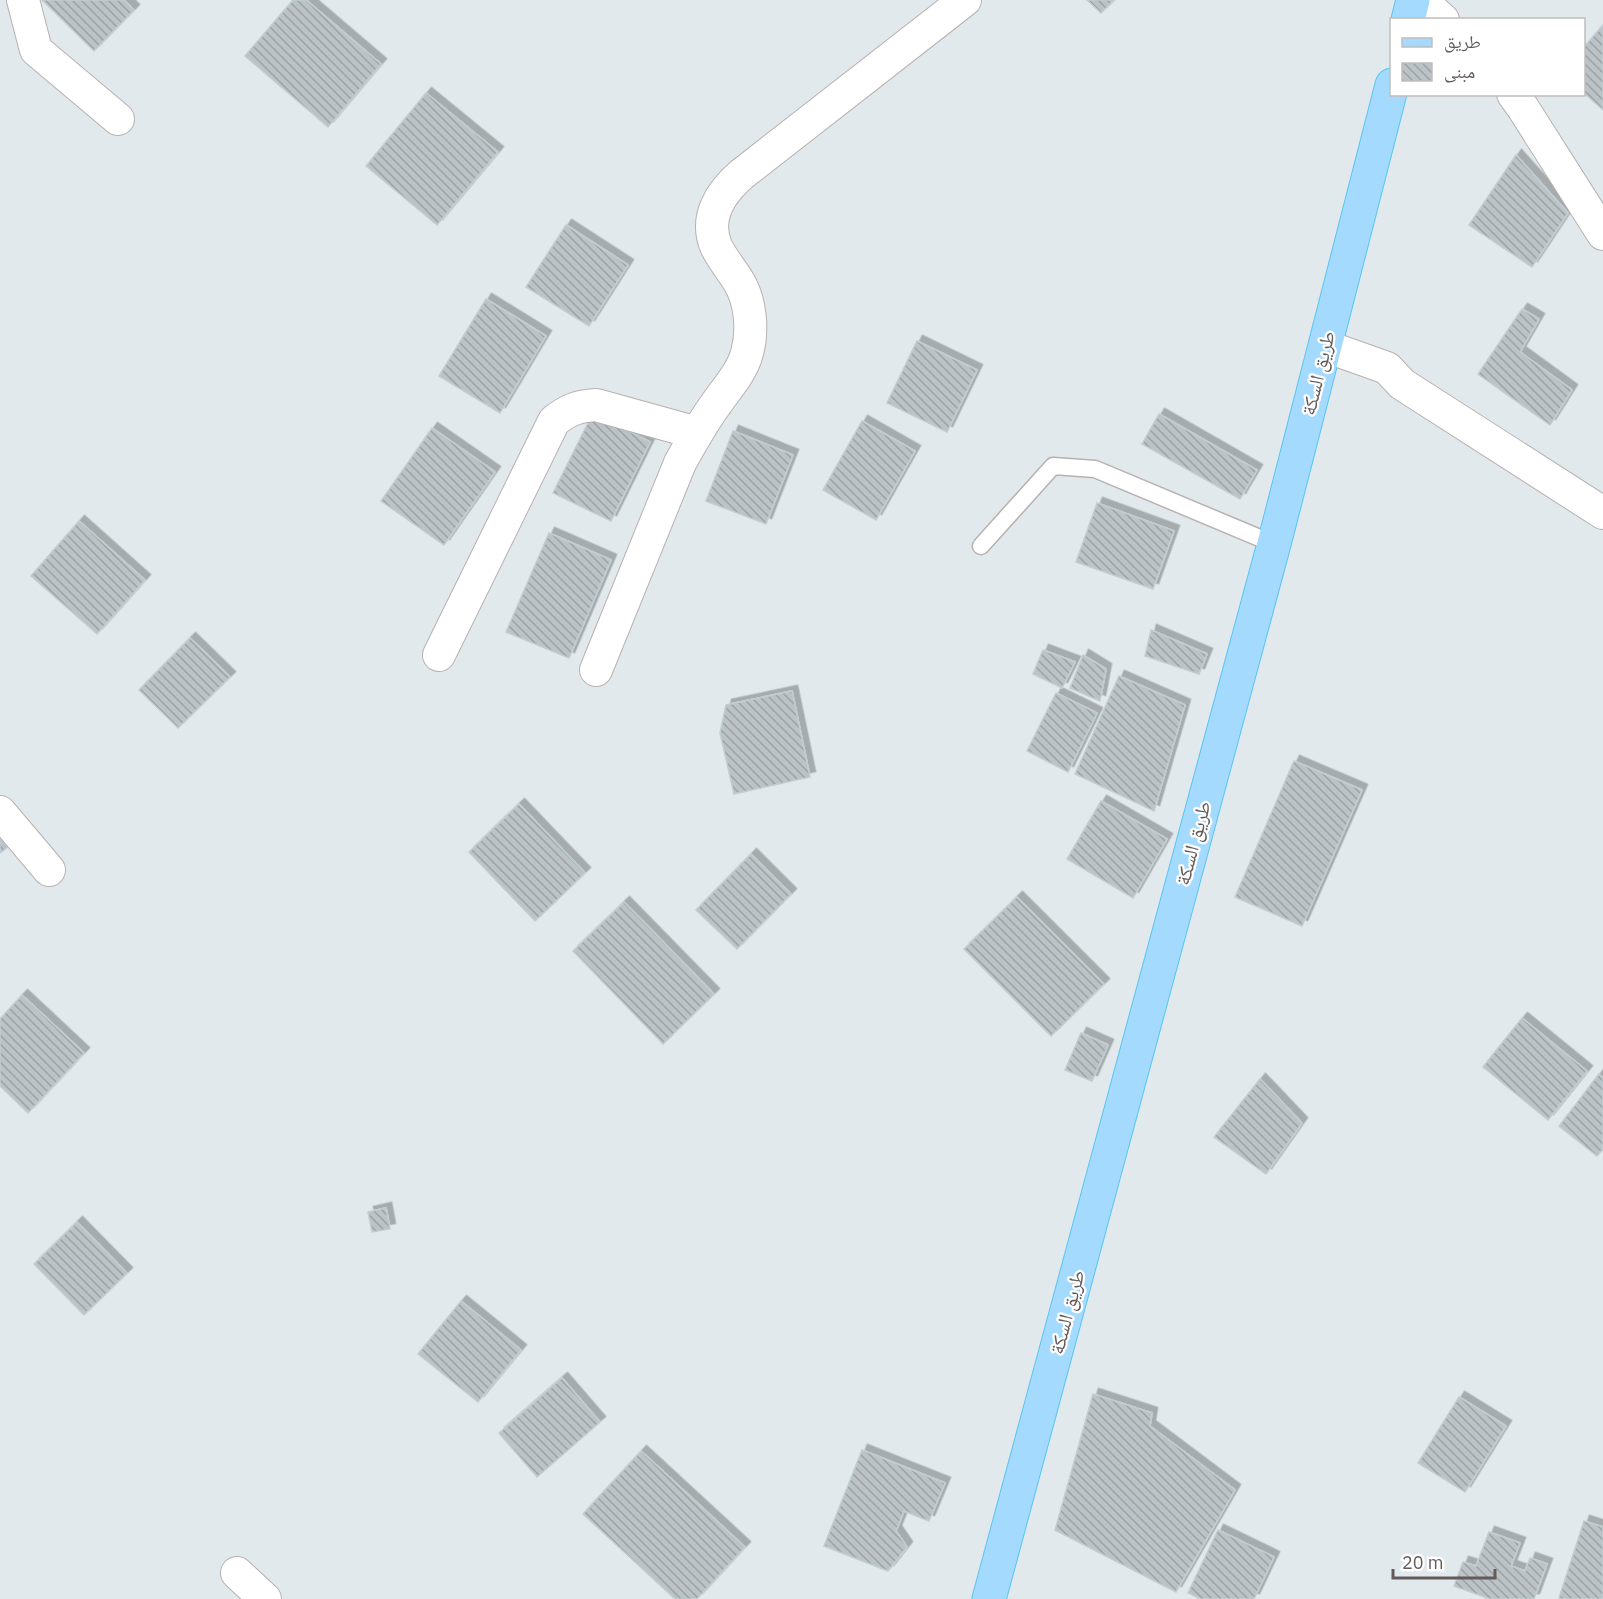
<svg xmlns="http://www.w3.org/2000/svg" width="1603" height="1599" viewBox="0 0 1603 1599" font-family="'IBM Plex Sans','Noto Naskh Arabic',sans-serif">
	<style>
		.building { fill: url(#building-back-hatch); stroke: #c0cdd2; stroke-width: 1.5; filter: url(#shadow) }
		.lines { fill: none; stroke-linecap: round; stroke-linejoin: round }
		.lane-casing { stroke: #b7b1b0; stroke-width: 19 }
		.street-casing { stroke: #b7b1b0; stroke-width: 34 }
		.primary-casing { stroke: #57c5f1; stroke-width: 35 }
		.lane { stroke: #fff; stroke-width: 16 }
		.street { stroke: #fff; stroke-width: 32 }
		.primary { stroke: #a5daff; stroke-width: 33 }
		.labels { text-anchor: middle; stroke-width: 4.5; stroke-linejoin: round; paint-order: stroke }
		.street-label { font-size: 20px; fill: #635b5a; stroke: #fff }
	</style>
	<defs>
		<pattern id="building-back-hatch" width="6" height="6" patternUnits="userSpaceOnUse" patternTransform="scale(1.5)"><rect width="6" height="6" fill="#bcc3c6"/><path d="M-1 5l2 2M0 0l6 6M5-1l2 2" fill="none" stroke="#9ca1a4"/></pattern>
		<filter id="shadow"><feDropShadow dx="5.5" dy="-5.5" stdDeviation="0" flood-color="#0004"/></filter>
	</defs>
	<rect width="100%" height="100%" fill="#e2e9ed"/>
	<!-- building -->
	<g class="building">
		<path d="M42,0H124L134,10L94,51Z"/>
		<path d="M293,0H306L381,64L328,127L245,56Z"/>
		<path d="M1087,0H1114L1101,13Z"/>
		<path d="M1603,25V110L1584,93V47Z"/>
		<path d="M426,93L498,152L437,225L366,166Z"/>
		<path d="M1516,155L1568,213L1532,267L1469,225Z"/>
		<path d="M566,225L628,265L589,326L526,287Z"/>
		<path d="M486,299L546,336L500,413L439,376Z"/>
		<path d="M1522,309L1539,319L1520,352L1572,390L1550,425L1478,374Z"/>
		<path d="M917,341L977,370L947,432L887,403Z"/>
		<path d="M593,413L650,442L611,521L553,493Z"/>
		<path d="M1159,414L1257,470L1240,499L1142,444Z"/>
		<path d="M862,421L915,451L876,520L823,490Z"/>
		<path d="M432,428L495,472L444,545L381,501Z"/>
		<path d="M733,431L793,455L766,524L706,501Z"/>
		<path d="M1097,503L1174,531L1153,589L1076,562Z"/>
		<path d="M79,521L145,580L97,634L31,576Z"/>
		<path d="M549,533L611,560L569,658L506,632Z"/>
		<path d="M1151,630L1207,654L1199,674L1145,656Z"/>
		<path d="M190,638L230,677L178,728L139,690Z"/>
		<path d="M1043,650L1075,662L1062,688L1033,674Z"/>
		<path d="M1083,655L1106,669L1100,701L1070,688Z"/>
		<path d="M1119,676L1185,705L1154,811L1075,774Z"/>
		<path d="M792,691L810,777L734,794L720,733L726,705Z"/>
		<path d="M1056,693L1097,713L1068,772L1027,751Z"/>
		<path d="M1294,761L1362,790L1302,926L1235,897Z"/>
		<path d="M1101,801L1167,839L1133,898L1067,859Z"/>
		<path d="M519,804L585,873L535,921L469,852Z"/>
		<path d="M0,834L9,846L0,853Z"/>
		<path d="M751,854L791,894L737,949L696,910Z"/>
		<path d="M1017,897L1104,984L1051,1036L964,949Z"/>
		<path d="M624,902L714,994L663,1044L573,951Z"/>
		<path d="M22,995L84,1053L28,1113L0,1086V1019Z"/>
		<path d="M1522,1018L1587,1071L1548,1120L1483,1067Z"/>
		<path d="M1081,1033L1108,1045L1092,1081L1065,1070Z"/>
		<path d="M1599,1074L1603,1078V1149L1597,1156L1559,1126Z"/>
		<path d="M1260,1079L1302,1123L1266,1174L1214,1137Z"/>
		<path d="M386,1208L390,1229L372,1232L368,1212Z"/>
		<path d="M77,1222L127,1273L84,1315L34,1264Z"/>
		<path d="M461,1301L521,1350L478,1402L418,1354Z"/>
		<path d="M562,1378L600,1422L537,1477L499,1433Z"/>
		<path d="M1093,1394L1152,1413L1150,1426L1235,1490L1176,1592L1055,1530Z"/>
		<path d="M1459,1397L1506,1426L1465,1492L1418,1463Z"/>
		<path d="M862,1450L945,1483L929,1521L904,1511L896,1531L907,1547L888,1571L824,1546Z"/>
		<path d="M641,1451L745,1547L697,1599H675L583,1514Z"/>
		<path d="M1584,1521L1603,1527V1599H1562L1559,1598Z"/>
		<path d="M1218,1530L1274,1557L1254,1599H1201L1188,1593Z"/>
		<path d="M1489,1532L1520,1543L1511,1566L1525,1571L1530,1558L1547,1564L1534,1599H1490L1454,1586L1463,1562L1476,1566Z"/>
	</g>
	<g class="lines">
		<defs>
			<path id="lane" d="M981,546L1053,466L1095,469L1274,544"/>
			<g id="street">
				<path d="M23,0L36,50L118,119"/>
				<path d="M1421,0L1443,20"/>
				<path d="M1513,94L1523,108L1603,234"/>
				<path d="M1325,346L1387,368L1402,384L1603,513"/>
				<path d="M439,655L554,421C568,410 578,406 596,405L697,433"/>
				<path d="M596,670L680,463C691,443 702,423 716,404C727,388 742,372 747,353C753,331 751,302 739,282C732,270 722,259 716,246C704,217 721,192 742,174L965,0"/>
				<path d="M0,812L49,870"/>
				<path d="M237,1573L265,1599"/>
			</g>
			<g id="primary">
				<path d="M1408,20L1413,0"/>
				<path d="M989,1599L1274,544L1392,85"/>
			</g>
		</defs>
		<!-- lane casing -->
		<use href="#lane" class="lane-casing"/>
		<!-- street casing -->
		<use href="#street" class="street-casing"/>
		<!-- primary casing -->
		<use href="#primary" class="primary-casing"/>
		<!-- lane -->
		<use href="#lane" class="lane"/>
		<!-- street -->
		<use href="#street" class="street"/>
		<!-- primary -->
		<use href="#primary" class="primary"/>
	</g>
	<g class="labels">
		<!-- street labels -->
		<g class="street-label">
			<text transform="translate(1318 373) rotate(-76)" y="7">طريق السكة</text>
			<text transform="translate(1193 843) rotate(-75)" y="7">طريق السكة</text>
			<text transform="translate(1067 1312) rotate(-75)" y="7">طريق السكة</text>
		</g>
	</g>
	<!-- legend -->
	<rect x="1390" y="18" width="195" height="78" fill="#ffffff" stroke="#c1bdbd" stroke-width="1.5"/>
	<rect x="1402" y="38" width="30" height="9" fill="#a5daff" stroke="#c1bdbd" stroke-width="1.5"/>
	<text x="1444" y="48" font-size="18" fill="#635b5a">طريق</text>
	<rect x="1402" y="63" width="30" height="18" fill="url(#building-back-hatch)" stroke="#c1bdbd" stroke-width="1.5"/>
	<text x="1444" y="78" font-size="18" fill="#635b5a">مبنى</text>
	<!-- scale -->
	<path d="M1393 1569v9h102v-9" fill="none" stroke="#635b5a" stroke-width="3"/>
	<text x="1402" y="1569" font-size="18" fill="#635b5a" stroke="#ffffff" stroke-width="4.5" paint-order="stroke">20 m</text>
</svg>
